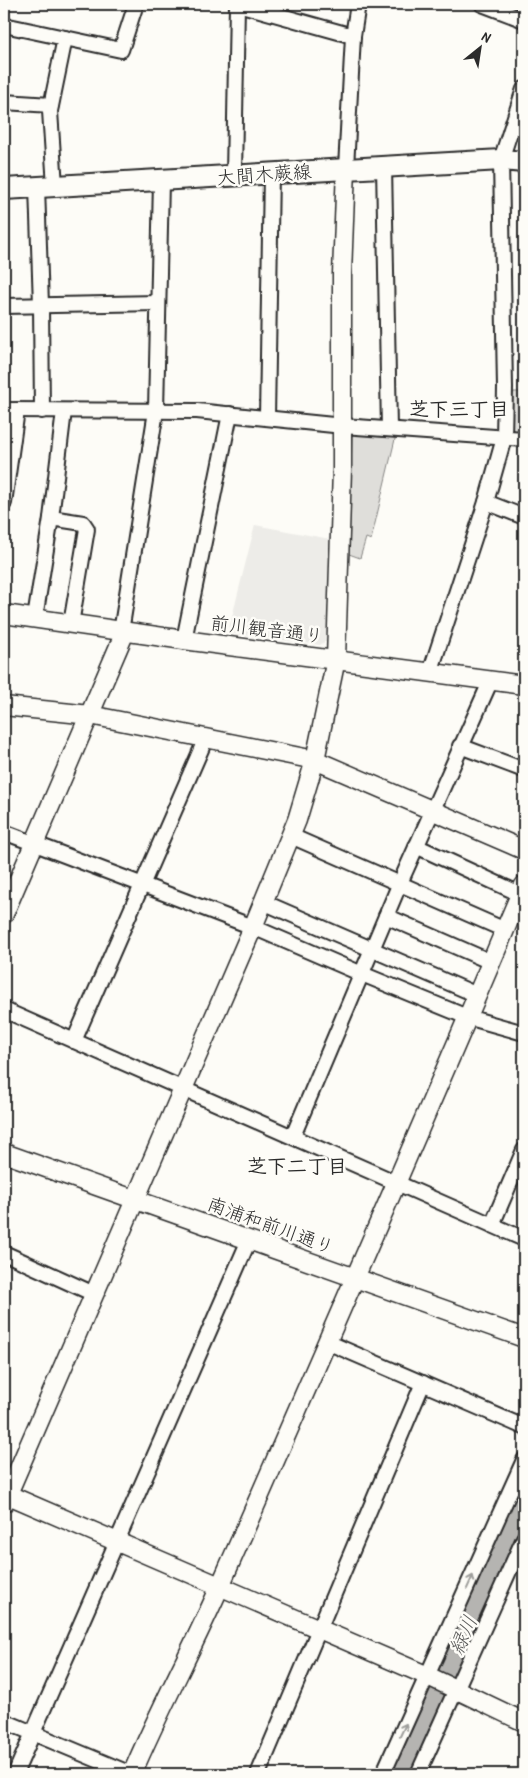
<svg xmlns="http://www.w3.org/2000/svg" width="528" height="1778" viewBox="0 0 528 1778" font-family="'Patrick Hand','Klee One',sans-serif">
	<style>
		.built { fill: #edece8 }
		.green { fill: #dfdeda; stroke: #858482 }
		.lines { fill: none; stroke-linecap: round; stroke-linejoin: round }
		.river { stroke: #b5b4b1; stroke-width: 24 }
		.pedestrian-casing { stroke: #2b2b2b; stroke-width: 14 }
		.minor-casing { stroke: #2b2b2b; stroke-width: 18 }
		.tertiary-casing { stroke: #2b2b2b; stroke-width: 21 }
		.secondary-casing { stroke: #2b2b2b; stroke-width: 24 }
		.pedestrian { stroke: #fdfcf7; stroke-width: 10 }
		.minor { stroke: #fdfcf7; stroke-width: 14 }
		.tertiary { stroke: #fdfcf7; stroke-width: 18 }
		.secondary { stroke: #fdfcf7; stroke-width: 20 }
		.oneway { stroke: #9e9e9b }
		.labels { text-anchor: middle; stroke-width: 5; stroke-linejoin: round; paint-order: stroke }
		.street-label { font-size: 19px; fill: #2b2b2b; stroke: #fdfcf7 }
		.neighbourhood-label { font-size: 20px; font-weight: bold; fill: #2b2b2b; stroke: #fdfcf7 }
		.water-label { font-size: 20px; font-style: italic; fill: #5b5b5a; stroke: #fdfcf7 }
	</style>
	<rect width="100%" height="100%" fill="#fdfcf7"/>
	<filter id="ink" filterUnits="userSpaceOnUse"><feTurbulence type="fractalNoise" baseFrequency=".02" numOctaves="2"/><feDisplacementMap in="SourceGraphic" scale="10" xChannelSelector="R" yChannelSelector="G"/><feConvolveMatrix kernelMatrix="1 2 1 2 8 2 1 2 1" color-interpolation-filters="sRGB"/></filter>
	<g filter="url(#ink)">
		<!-- built -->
		<path class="built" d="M255,525L330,539L326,641L320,645L228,633Z"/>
		<!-- green -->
		<g class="green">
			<path d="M514,392H524V433H516L512,429V395Z"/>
			<path d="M356,432L396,435L371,540L366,538L360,558L349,554L352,436Z"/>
		</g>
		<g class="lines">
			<!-- river -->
			<path class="river" d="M401,1774L524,1496"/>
			<defs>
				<path id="pedestrian" d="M513,1485L524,1491"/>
				<g id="minor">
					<path d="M238,4L353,36"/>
					<path d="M482,4L524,20"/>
					<path d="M4,25L121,50L136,4"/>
					<path d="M4,102L51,105"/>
					<path d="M384,166L389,429"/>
					<path d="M346,168L353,36L358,4"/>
					<path d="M234,175L237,4"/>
					<path d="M55,186L50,111L65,38"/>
					<path d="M37,187L41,305L42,411"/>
					<path d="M4,306L158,303"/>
					<path d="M4,410L197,411L343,426L524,439"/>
					<path d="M267,418L271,173"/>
					<path d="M486,502L524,517"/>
					<path d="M4,503L17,410"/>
					<path d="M51,518L64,411"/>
					<path d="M35,618L51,518L83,523L87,529L71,624"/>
					<path d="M121,632L156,411L161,181"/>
					<path d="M184,640L230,414"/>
					<path d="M430,673L486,502L504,438L505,388L501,160L524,89"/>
					<path d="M460,746L524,770"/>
					<path d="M4,832L253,927L362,974L467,1017L524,1033"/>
					<path d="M291,836L505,930"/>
					<path d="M416,846L520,894"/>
					<path d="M263,902L477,995"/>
					<path d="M386,916L491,962"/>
					<path d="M4,1010L524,1239"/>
					<path d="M74,1041L206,738"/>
					<path d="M293,1136L400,883L491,680"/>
					<path d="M492,1225L524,1150"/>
					<path d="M4,1253L94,1294"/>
					<path d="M327,1342L524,1427"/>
					<path d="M4,1721L131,1774"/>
					<path d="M15,1774L249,1240"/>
					<path d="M258,1774L423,1383"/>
					<path d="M383,1774L524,1460"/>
					<path d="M418,1774L524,1538"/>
				</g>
				<g id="tertiary">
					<path d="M4,614L184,640L524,685"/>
					<path d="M4,706L90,715L315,760L524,850"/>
					<path d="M4,914L125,632"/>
					<path d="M4,1153L524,1338"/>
					<path d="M4,1493L428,1676L524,1722"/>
					<path d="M4,1503L253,927L297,820L315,760L336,659L342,469V274L346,168"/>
					<path d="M132,1774C159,1710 193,1648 221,1584C323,1352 425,1119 524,885"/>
				</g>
				<path id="secondary" d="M4,189L501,160L524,162"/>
			</defs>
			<!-- pedestrian casing -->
			<use href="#pedestrian" class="pedestrian-casing"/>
			<!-- minor casing -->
			<use href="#minor" class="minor-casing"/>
			<!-- tertiary casing -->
			<use href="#tertiary" class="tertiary-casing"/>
			<!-- secondary casing -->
			<use href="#secondary" class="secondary-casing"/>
			<!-- pedestrian -->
			<use href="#pedestrian" class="pedestrian"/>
			<!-- minor -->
			<use href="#minor" class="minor"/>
			<!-- tertiary -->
			<use href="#tertiary" class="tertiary"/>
			<!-- secondary -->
			<use href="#secondary" class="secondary"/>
		</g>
		<!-- one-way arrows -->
		<defs><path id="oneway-shaft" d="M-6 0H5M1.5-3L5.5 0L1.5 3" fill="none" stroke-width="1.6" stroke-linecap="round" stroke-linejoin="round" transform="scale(1.25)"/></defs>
		<g class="oneway">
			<use href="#oneway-shaft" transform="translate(470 1582) rotate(-66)"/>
			<use href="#oneway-shaft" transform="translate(403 1730) rotate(-65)"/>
		</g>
	</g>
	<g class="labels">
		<!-- street labels -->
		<g class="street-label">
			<text transform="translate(264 174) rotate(-4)" y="7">大間木蕨線</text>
			<text transform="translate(267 629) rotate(7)" y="7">前川観音通り</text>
			<text transform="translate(271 1225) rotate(20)" y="7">南浦和前川通り</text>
		</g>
		<!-- neighbourhood labels -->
		<g class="neighbourhood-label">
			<text x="459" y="416">芝下三丁目</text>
			<text x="297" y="1173">芝下二丁目</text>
		</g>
		<!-- water labels -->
		<g class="water-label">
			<text transform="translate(463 1635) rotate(-66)" y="7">緑川</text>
		</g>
	</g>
	<!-- margin -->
	<rect width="528" height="1778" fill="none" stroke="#fdfcf7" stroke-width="20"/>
	<rect x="10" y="10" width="508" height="1758" fill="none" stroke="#2b2b2b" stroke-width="2" filter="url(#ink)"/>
	<!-- north arrow -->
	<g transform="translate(480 48) rotate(30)" stroke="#fdfcf7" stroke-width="4" paint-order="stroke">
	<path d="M0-4L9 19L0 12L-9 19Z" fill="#2b2b2b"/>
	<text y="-8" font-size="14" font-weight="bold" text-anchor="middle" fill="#2b2b2b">N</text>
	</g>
</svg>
